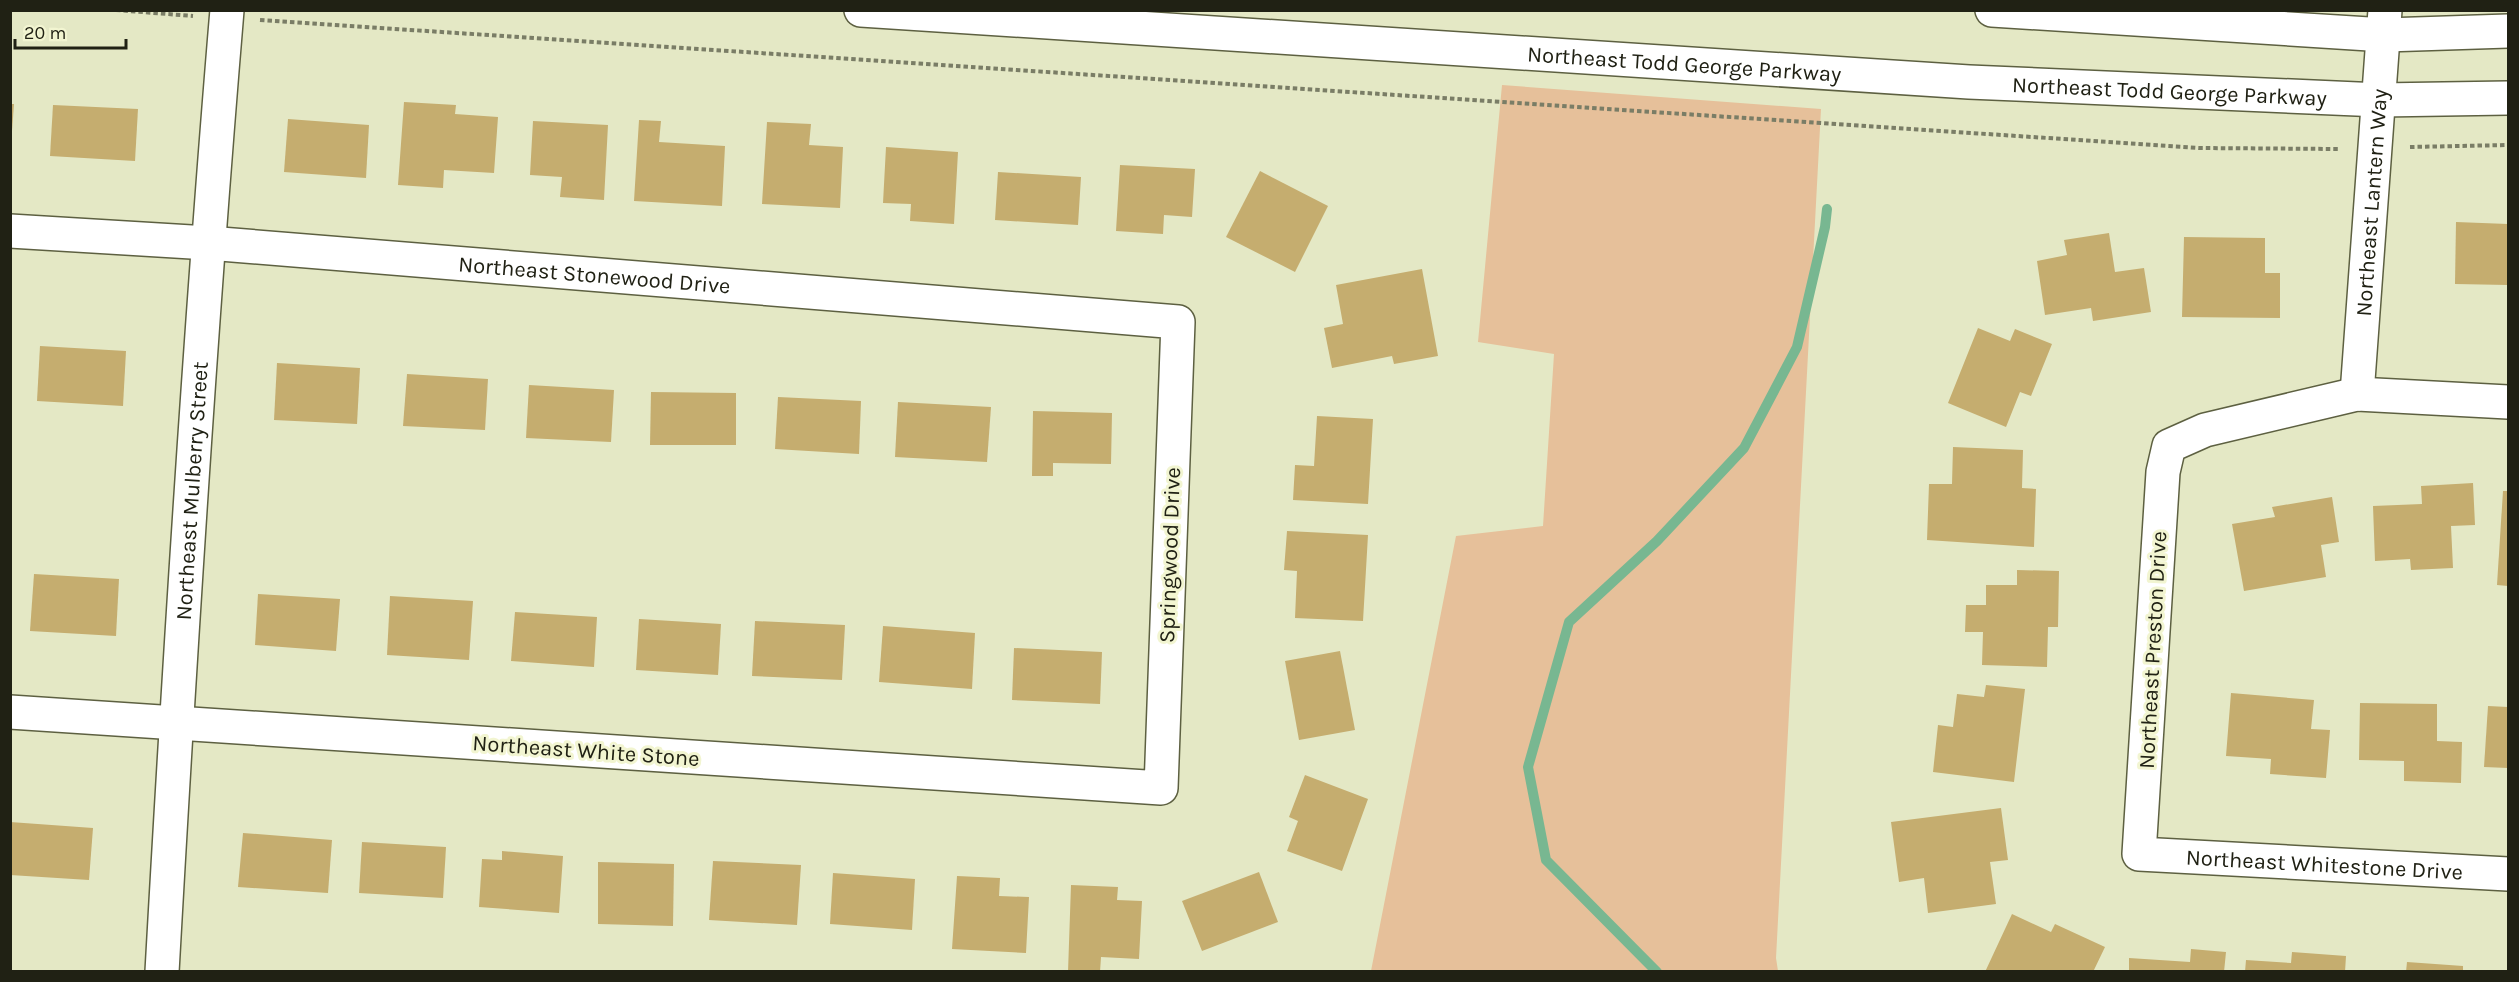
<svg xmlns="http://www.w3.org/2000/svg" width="2519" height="982" viewBox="0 0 2519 982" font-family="Karla,sans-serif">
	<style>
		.green { fill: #e6c09a }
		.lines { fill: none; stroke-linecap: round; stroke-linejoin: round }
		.stream { stroke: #78b791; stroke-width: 10 }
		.building { fill: #c5ad6f }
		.minor-casing { stroke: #5d6041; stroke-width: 36 }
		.secondary-casing { stroke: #5d6041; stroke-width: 36 }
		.path { stroke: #7a7d66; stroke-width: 4; stroke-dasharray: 4.5 3; stroke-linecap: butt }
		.minor { stroke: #fff; stroke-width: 33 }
		.secondary { stroke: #fff; stroke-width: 33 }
		.labels { text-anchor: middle; stroke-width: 6; stroke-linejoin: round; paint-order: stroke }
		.street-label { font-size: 22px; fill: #202114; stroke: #f2f5d1 }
	</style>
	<rect width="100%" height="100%" fill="#e4e8c5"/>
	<!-- green -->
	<path class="green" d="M1502,85L1821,109L1776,958L1778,971H1371L1456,536L1543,526L1554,354L1478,342Z"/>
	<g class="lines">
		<!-- stream -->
		<path class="stream" d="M1657,972L1546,860L1528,767L1569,622L1657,541L1744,448L1797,347L1825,227L1827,209"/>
	</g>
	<!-- building -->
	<g class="building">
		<path d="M404,102L456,105L455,114L498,117L494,173L444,170L443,188L398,185Z"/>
		<path d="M10,104H14L12,131H10Z"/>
		<path d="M53,105L138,109L135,161L50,156Z"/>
		<path d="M288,119L369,125L366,178L284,172Z"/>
		<path d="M639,120L661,121L659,142L725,146L722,206L634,201Z"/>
		<path d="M533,121L608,125L604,200L560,197L562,177L530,175Z"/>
		<path d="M767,122L811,124L809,145L843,147L840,208L762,204Z"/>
		<path d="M886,147L958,152L954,224L910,221L911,204L883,203Z"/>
		<path d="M1120,165L1195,169L1192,217L1164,215L1163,234L1116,231Z"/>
		<path d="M1260,171L1328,206L1295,272L1226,237Z"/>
		<path d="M998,172L1081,177L1078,225L995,220Z"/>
		<path d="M2456,222L2508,224V285L2455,284Z"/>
		<path d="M2109,233L2115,272L2144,268L2151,312L2093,321L2091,308L2045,315L2037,261L2067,255L2064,240Z"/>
		<path d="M2184,237L2265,238V273H2280V318L2182,317Z"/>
		<path d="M1422,269L1438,356L1394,364L1392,356L1332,368L1324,328L1343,324L1336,285Z"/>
		<path d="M1978,328L2010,341L2015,329L2052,344L2031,396L2020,392L2006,427L1948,403Z"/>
		<path d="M40,346L126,351L123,406L37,401Z"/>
		<path d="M277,363L360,368L357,424L274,420Z"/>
		<path d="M407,374L488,379L485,430L403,426Z"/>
		<path d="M529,385L614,390L611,442L526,438Z"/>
		<path d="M651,392L736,393V445H650Z"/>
		<path d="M778,397L861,401L859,454L775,449Z"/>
		<path d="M898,402L991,407L987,462L895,457Z"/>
		<path d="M1033,411L1112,413L1111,464L1053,463V476H1032Z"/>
		<path d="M1317,416L1373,419L1368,504L1293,500L1295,465L1314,466Z"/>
		<path d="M1953,447L2023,450L2022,488L2036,489L2034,547L1927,540L1929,484H1952Z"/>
		<path d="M2473,483L2475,525L2451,526L2453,568L2411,570L2410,559L2375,561L2373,506L2422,504L2421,486Z"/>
		<path d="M2503,491H2508V586L2497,585Z"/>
		<path d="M2332,497L2339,542L2321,545L2326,577L2244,591L2232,524L2275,517L2272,507Z"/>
		<path d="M1287,531L1368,535L1363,621L1295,618L1297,571L1284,570Z"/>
		<path d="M2017,570L2059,571L2058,627H2048L2047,667L1982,665L1983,632H1965L1966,605H1986V585H2017Z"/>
		<path d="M34,574L119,579L116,636L30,631Z"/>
		<path d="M258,594L340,599L336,651L255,645Z"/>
		<path d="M390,596L473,601L469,660L387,655Z"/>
		<path d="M515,612L597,617L594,667L511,661Z"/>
		<path d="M639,619L721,624L718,675L636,670Z"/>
		<path d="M755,621L845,625L842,680L752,676Z"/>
		<path d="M883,626L975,633L972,689L879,682Z"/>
		<path d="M1014,648L1102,652L1100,704L1012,700Z"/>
		<path d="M1340,651L1355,730L1299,740L1285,661Z"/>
		<path d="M1986,685L2025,689L2014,782L1933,772L1938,725L1953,727L1957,694L1984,697Z"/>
		<path d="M2231,693L2314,700L2311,729L2330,730L2326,778L2270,774L2271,759L2226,756Z"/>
		<path d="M2360,703L2437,704V741L2462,742L2461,783L2404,781V761L2359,760Z"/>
		<path d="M2488,706L2508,707V768L2484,767Z"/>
		<path d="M1305,775L1368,799L1342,871L1287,851L1298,821L1289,817Z"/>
		<path d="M2001,808L2008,860L1990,862L1996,904L1928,913L1924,878L1899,882L1891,822Z"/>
		<path d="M10,822L93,828L89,880L10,875Z"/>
		<path d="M243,833L332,840L328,893L238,887Z"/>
		<path d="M362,842L446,847L443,898L359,893Z"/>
		<path d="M502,851L563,856L559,913L479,907L482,859L502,860Z"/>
		<path d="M713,861L801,865L797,925L709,920Z"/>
		<path d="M598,862L674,864L673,926L598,924Z"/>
		<path d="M1259,872L1278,922L1202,951L1182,901Z"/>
		<path d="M833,873L915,879L912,930L830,924Z"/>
		<path d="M957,876L1000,878L999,896L1029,897L1026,953L952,949Z"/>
		<path d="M1071,885L1118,887L1117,900L1142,901L1139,959L1101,957L1100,972H1068Z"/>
		<path d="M2012,914L2051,932L2055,924L2105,947L2093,972H1985Z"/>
		<path d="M2191,949L2226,952L2224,972H2129V958L2190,962Z"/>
		<path d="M2292,952L2346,956L2345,972H2245L2246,960L2291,963Z"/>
		<path d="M2407,962L2463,966V972H2406Z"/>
	</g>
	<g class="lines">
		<defs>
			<g id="minor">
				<path id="s1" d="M10,231L208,243L1178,322L1161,788L10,712"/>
				<path id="s2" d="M2357,394L2385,10"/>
				<path id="s3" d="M2508,402L2357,394L2205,430L2169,446L2163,472L2139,854L2508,874"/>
				<path id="s4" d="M162,972C180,651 200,330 227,10"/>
			</g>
			<g id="secondary">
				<path id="s5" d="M861,10L1969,82L2380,100L2508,98"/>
				<path d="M1992,10L2385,35L2508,31"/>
			</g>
		</defs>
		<!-- minor casing -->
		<use href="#minor" class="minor-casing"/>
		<!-- secondary casing -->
		<use href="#secondary" class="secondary-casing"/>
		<!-- path -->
		<g class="path">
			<path d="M116,10L193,16"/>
			<path d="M260,20L2199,148L2339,149"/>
			<path d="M2410,147L2508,145"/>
		</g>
		<!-- minor -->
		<use href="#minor" class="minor"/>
		<!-- secondary -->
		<use href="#secondary" class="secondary"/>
	</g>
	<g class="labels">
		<!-- street labels -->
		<g class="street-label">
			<text dy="8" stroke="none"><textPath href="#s5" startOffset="825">Northeast Todd George Parkway</textPath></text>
			<text dy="8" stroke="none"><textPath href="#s5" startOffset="1311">Northeast Todd George Parkway</textPath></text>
			<text dy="8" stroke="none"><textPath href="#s2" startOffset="192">Northeast Lantern Way</textPath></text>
			<text dy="8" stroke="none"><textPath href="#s1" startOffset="586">Northeast Stonewood Drive</textPath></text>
			<text dy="8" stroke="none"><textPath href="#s4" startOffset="482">Northeast Mulberry Street</textPath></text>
			<text transform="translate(1169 555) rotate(-88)" y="8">Springwood Drive</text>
			<text transform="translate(2152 650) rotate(-87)" y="8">Northeast Preston Drive</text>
			<text transform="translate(586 750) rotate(4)" y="8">Northeast White Stone</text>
			<text dy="8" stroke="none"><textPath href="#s3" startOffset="942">Northeast Whitestone Drive</textPath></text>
		</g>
	</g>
	<!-- border -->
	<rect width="2519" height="982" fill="none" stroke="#202114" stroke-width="24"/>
	<!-- scale -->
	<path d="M15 39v9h111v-9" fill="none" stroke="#202114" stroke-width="3"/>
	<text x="24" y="39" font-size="18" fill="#202114" stroke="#f2f5d1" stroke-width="4.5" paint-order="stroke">20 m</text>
</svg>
